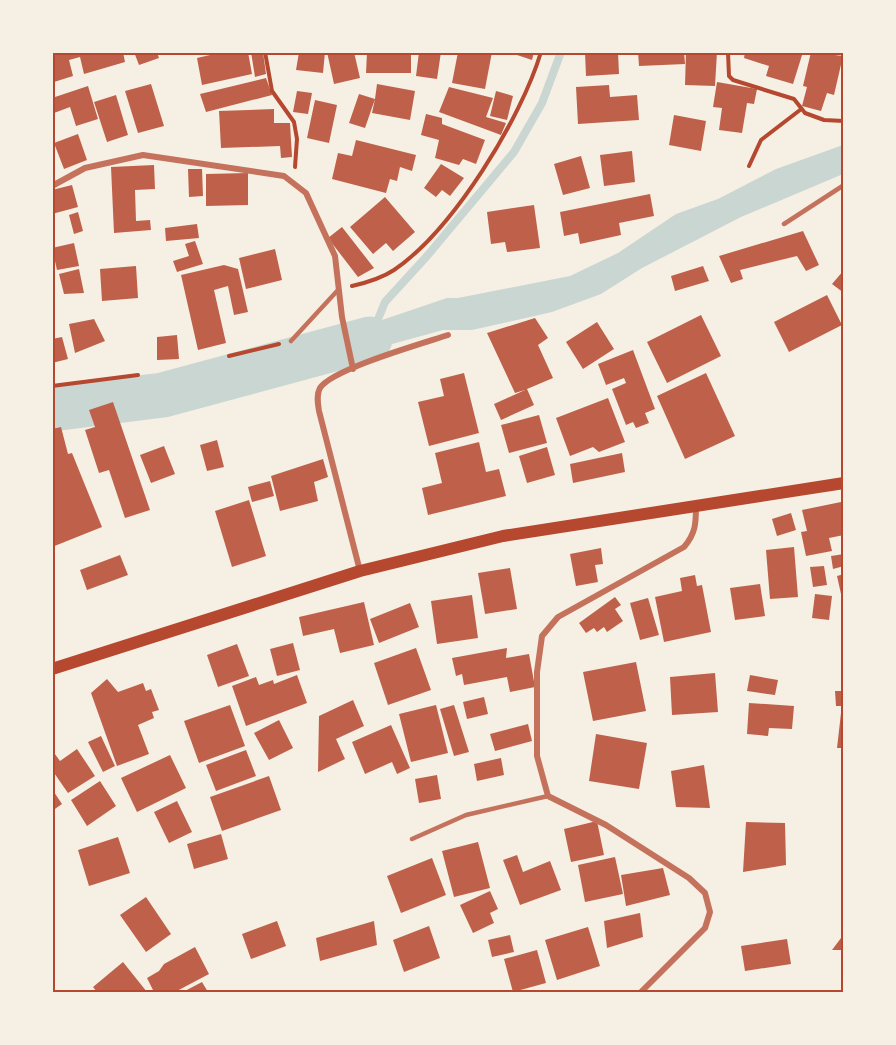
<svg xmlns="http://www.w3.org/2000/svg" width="896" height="1045" font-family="'Public Sans',sans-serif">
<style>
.water{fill:#c9d6d2}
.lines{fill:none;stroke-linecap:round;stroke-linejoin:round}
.stream{stroke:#c9d6d2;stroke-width:8}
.river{stroke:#c9d6d2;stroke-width:45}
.building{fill:#bf614a}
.path{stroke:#b5482f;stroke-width:4}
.service{stroke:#c5725c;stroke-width:4.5}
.minor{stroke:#c5725c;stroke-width:6}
.secondary{stroke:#b5482f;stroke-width:12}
.neatline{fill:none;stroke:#b5482f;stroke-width:2}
</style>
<rect width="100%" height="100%" fill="#f6efe4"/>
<path class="water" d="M 843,145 L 843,174 L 741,217 L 642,268 L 601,294 L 552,312 L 472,330 L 443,330 L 374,349 L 370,339 L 376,322 L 447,298 L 458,298 L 570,276 L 618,253 L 676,214 L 718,199 L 776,169 Z"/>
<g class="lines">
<path class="stream" d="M 370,339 L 385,302 L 427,256 L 514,152 L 542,103 L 561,52"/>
<path class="river" d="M 52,409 L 163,395 L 370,339"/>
</g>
<path class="building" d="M 52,52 L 123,52 L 125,62 L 84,74 L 80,57 L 69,60 L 73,76 L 54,82 Z
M 134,52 L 157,52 L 159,58 L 139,65 Z
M 223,52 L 248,52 L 252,74 L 202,85 L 197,58 Z
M 251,52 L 263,52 L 266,74 L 255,77 Z
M 299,52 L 325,52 L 323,73 L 296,70 Z
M 327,52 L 354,52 L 360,78 L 334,84 Z
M 367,52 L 411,52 L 411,73 L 366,73 Z
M 419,52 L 441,52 L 437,79 L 416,76 Z
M 458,52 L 492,52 L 485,89 L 452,83 Z
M 508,52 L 534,52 L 532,60 Z
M 585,52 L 618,52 L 619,74 L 586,76 Z
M 638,52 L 684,52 L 685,64 L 639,66 Z
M 686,52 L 717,52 L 715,86 L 685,85 Z
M 745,52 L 803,52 L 793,84 L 766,76 L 769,66 L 744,58 Z
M 811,52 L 843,56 L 834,95 L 827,93 L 821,111 L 802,106 L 807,87 L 803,86 Z
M 266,78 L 272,95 L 206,112 L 200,94 Z
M 717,82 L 757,89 L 754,104 L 747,103 L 742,133 L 719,130 L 722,108 L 713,107 Z
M 151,84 L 164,126 L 138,133 L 125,91 Z
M 377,84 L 415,91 L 410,120 L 372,113 L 375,99 L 365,128 L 349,123 L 359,94 L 375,99 Z
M 609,85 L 610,97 L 637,95 L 639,120 L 578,124 L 576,87 Z
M 88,86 L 98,119 L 76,126 L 70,107 L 54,113 L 52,98 Z
M 449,87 L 493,98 L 486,117 L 506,123 L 501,135 L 439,112 Z
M 297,91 L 312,93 L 308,114 L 293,112 Z
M 496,91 L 513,96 L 507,120 L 490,116 Z
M 116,95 L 128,135 L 107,142 L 94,102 Z
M 315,100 L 337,105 L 329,143 L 307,138 Z
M 274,109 L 274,123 L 290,123 L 292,157 L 281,158 L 280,146 L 221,148 L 219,111 Z
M 426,114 L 442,118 L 442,124 L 485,140 L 476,164 L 463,159 L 459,165 L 435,158 L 439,140 L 421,135 Z
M 674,115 L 706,121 L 701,151 L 669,145 Z
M 78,134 L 87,160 L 64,169 L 54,143 Z
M 356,140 L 416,155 L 412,171 L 400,167 L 397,181 L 390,179 L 386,193 L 332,179 L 338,153 L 352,156 Z
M 632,151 L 635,182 L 604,186 L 600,155 Z
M 581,156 L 590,188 L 563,195 L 554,164 Z
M 441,164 L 464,178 L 450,196 L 442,190 L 436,197 L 424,188 Z
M 154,165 L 155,189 L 135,190 L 136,221 L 150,220 L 151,230 L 114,233 L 111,167 Z
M 188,169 L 202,169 L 203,196 L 189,197 Z
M 248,173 L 248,205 L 206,206 L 206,174 Z
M 72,185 L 78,207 L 52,214 L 52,190 Z
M 650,194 L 654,216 L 619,223 L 621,235 L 580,244 L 578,233 L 564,236 L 560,212 Z
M 385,197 L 415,232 L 393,251 L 386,243 L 373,254 L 350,227 Z
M 534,205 L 540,248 L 507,252 L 505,242 L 491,244 L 487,212 Z
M 78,212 L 83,231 L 74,234 L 69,215 Z
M 197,224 L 199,238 L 166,241 L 165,228 Z
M 342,227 L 374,268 L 358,277 L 328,238 Z
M 803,231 L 819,265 L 806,271 L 797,256 L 740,270 L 743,279 L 731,283 L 719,256 Z
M 195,241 L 203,264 L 177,272 L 173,261 L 189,256 L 185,244 Z
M 74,243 L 79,266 L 57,270 L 52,248 Z
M 275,249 L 282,280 L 246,289 L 239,258 Z
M 224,265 L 238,269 L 248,312 L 234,315 L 228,286 L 214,290 L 226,343 L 198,350 L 181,275 Z
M 136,266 L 138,298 L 102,301 L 100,269 Z
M 703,266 L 709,281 L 675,291 L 671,276 Z
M 79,269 L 84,293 L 64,294 L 59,274 Z
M 844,270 L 844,293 L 832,284 Z
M 827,295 L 842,325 L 789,352 L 774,322 Z
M 701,315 L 721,356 L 667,383 L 647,342 Z
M 535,318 L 548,338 L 538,345 L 553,378 L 527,389 L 534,405 L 501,420 L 494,404 L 525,390 L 515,393 L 487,333 Z
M 94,319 L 105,341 L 75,353 L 69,324 Z
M 597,322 L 614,349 L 583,369 L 566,342 Z
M 177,335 L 179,359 L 157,360 L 157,337 Z
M 62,337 L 68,359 L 52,363 L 52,339 Z
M 633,350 L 655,409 L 645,413 L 649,423 L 636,428 L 633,422 L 626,425 L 612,389 L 626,383 L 624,378 L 606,385 L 598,364 Z
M 464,373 L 479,433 L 429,446 L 418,402 L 444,396 L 440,379 Z
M 706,373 L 735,436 L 685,459 L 657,396 Z
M 608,398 L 625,442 L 599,452 L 593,447 L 570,456 L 556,418 Z
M 113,402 L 150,510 L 125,518 L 109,470 L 99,473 L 85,430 L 95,427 L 89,410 Z
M 539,415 L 547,443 L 509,453 L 501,425 Z
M 61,427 L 68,454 L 72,453 L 102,527 L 52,547 L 52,466 L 55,466 L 52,458 L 52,429 Z
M 217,440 L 224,467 L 207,471 L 200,445 Z
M 479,442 L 486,472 L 499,469 L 506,496 L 428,515 L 422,488 L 442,483 L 435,453 Z
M 164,446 L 175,474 L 151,483 L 140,455 Z
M 547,447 L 555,475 L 527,483 L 519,456 Z
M 622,453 L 625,472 L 573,483 L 570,464 Z
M 323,459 L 328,477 L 314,482 L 318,501 L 280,511 L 271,476 Z
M 270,481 L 274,496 L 252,502 L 248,487 Z
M 249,500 L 266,556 L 232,567 L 215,511 Z
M 841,502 L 844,535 L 829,538 L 832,551 L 806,556 L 801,532 L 807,531 L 802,510 Z
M 791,513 L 796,530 L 777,536 L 772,519 Z
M 794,547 L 798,597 L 770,599 L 766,550 Z
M 601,548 L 603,564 L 595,565 L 598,582 L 576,586 L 570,554 Z
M 844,554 L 844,566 L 833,569 L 831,556 Z
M 120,555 L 128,575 L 87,590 L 80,570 Z
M 824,566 L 827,585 L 813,587 L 810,567 Z
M 510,568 L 517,609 L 485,614 L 478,573 Z
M 844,574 L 844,594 L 841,594 L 837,576 Z
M 695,575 L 697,586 L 702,585 L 711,632 L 664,642 L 655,597 L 682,591 L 680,578 Z
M 760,584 L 765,616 L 735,620 L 730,588 Z
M 815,594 L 832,596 L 829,620 L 812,618 Z
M 472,595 L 478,638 L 437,644 L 431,601 Z
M 615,597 L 621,605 L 615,609 L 623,621 L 607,632 L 604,627 L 597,632 L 594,628 L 586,633 L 579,623 Z
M 648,598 L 659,635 L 640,640 L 630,603 Z
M 364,602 L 374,645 L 340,653 L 334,629 L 303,636 L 299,617 Z
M 410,603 L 419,627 L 379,643 L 370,619 Z
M 293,643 L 300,670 L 277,676 L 270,649 Z
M 237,644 L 249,676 L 218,687 L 207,655 Z
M 416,648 L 431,690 L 388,705 L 374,663 Z
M 507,648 L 506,658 L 529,654 L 535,687 L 510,692 L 507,677 L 464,685 L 462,674 L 456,676 L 452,658 Z
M 636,662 L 646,711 L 593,721 L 583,672 Z
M 715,673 L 718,712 L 672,715 L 670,677 Z
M 297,675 L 307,703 L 246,726 L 232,686 L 256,677 L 259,685 L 273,680 L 274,684 Z
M 750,675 L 778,680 L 775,695 L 747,691 Z
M 107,679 L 118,692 L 143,683 L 146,691 L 151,689 L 159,710 L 152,712 L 154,718 L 138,725 L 149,754 L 117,766 L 91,693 Z
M 835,691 L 844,691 L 844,706 L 836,706 Z
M 484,697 L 488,714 L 467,719 L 463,702 Z
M 353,700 L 364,726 L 336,739 L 345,759 L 318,772 L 319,716 Z
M 749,703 L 794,706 L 792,729 L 769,728 L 768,736 L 747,734 Z
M 230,705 L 245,746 L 199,763 L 184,721 Z
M 436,705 L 448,753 L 411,762 L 399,714 Z
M 454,705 L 469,752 L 454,756 L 440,709 Z
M 841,713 L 844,713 L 844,748 L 837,748 Z
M 279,720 L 293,748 L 269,760 L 254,733 Z
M 528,724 L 532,741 L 495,751 L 490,734 Z
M 391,725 L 410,768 L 397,774 L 392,762 L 365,774 L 352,742 Z
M 596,734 L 647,743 L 639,789 L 589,781 Z
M 101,736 L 115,766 L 103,772 L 88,742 Z
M 77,749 L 95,776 L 68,793 L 52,770 L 52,750 L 60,761 Z
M 246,750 L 256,776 L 216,791 L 206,765 Z
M 170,755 L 186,788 L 137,812 L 121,778 Z
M 501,758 L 504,775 L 477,781 L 474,764 Z
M 704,765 L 710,808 L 676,807 L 671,771 Z
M 437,775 L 441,799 L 419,803 L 415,779 Z
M 269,776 L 281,810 L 222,831 L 210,797 Z
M 100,781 L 116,806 L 87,826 L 71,800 Z
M 52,789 L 62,804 L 52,811 Z
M 177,801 L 192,832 L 169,843 L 154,812 Z
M 597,821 L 604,855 L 571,862 L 564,829 Z
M 746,822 L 785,823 L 786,865 L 743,872 Z
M 221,834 L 228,859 L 194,869 L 187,844 Z
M 118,837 L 130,873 L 89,886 L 78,850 Z
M 478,842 L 490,888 L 454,897 L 442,851 Z
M 517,855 L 523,872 L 550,861 L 561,890 L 520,905 L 503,860 Z
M 615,857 L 623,894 L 585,902 L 578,865 Z
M 432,858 L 446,895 L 401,913 L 387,876 Z
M 663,868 L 670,895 L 626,906 L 621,875 Z
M 490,891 L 498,909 L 490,913 L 494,923 L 473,933 L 460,905 Z
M 146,897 L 171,934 L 146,952 L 120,915 Z
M 640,913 L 643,937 L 607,948 L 604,921 Z
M 277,921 L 286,946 L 251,959 L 242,934 Z
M 374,921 L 377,945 L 320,961 L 316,938 Z
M 429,926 L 440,958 L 404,972 L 393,940 Z
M 588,927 L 600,966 L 557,980 L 545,940 Z
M 844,934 L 844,950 L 832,950 Z
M 510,935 L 514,952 L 492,957 L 488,940 Z
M 787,939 L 791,964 L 745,971 L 741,946 Z
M 195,947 L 209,974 L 175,992 L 154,992 L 147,978 L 159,971 L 164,964 Z
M 537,950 L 546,983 L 513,992 L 504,959 Z
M 123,962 L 147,992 L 97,992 L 93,987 Z
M 202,982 L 208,992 L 183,992 Z"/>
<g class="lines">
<path class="path" d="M 265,52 L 272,91 L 294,122 L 297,139 L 295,167
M 728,52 L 729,76 L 733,80 L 794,99 L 805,113 L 824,120 L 844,121
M 749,166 L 761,140 L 800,110
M 352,286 C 365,283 382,278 394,270 C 453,230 521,119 541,52
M 229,356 L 279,344
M 52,386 L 138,375"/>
<path class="service" d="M 784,224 L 844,185
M 291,341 L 338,290
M 412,839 L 466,815 L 548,796"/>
<path class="minor" d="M 52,186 L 85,168 L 143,155 L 284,176 L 306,193 L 335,256 L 342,317 L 353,369
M 360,571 L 319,411 C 318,404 316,395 320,388 C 332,369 424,343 448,335
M 641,992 L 705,928 L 710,912 L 705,893 L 689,878 L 606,825 L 548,796 L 537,756 L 537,672 L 542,636 L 558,617 L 684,547 C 696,533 696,523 696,504"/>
<path class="secondary" d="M 52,669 L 360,571 L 503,536 L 844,483"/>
</g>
<rect width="896" height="1045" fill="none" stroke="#f6efe4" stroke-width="108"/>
<rect x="54" y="54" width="788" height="937" class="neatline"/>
</svg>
